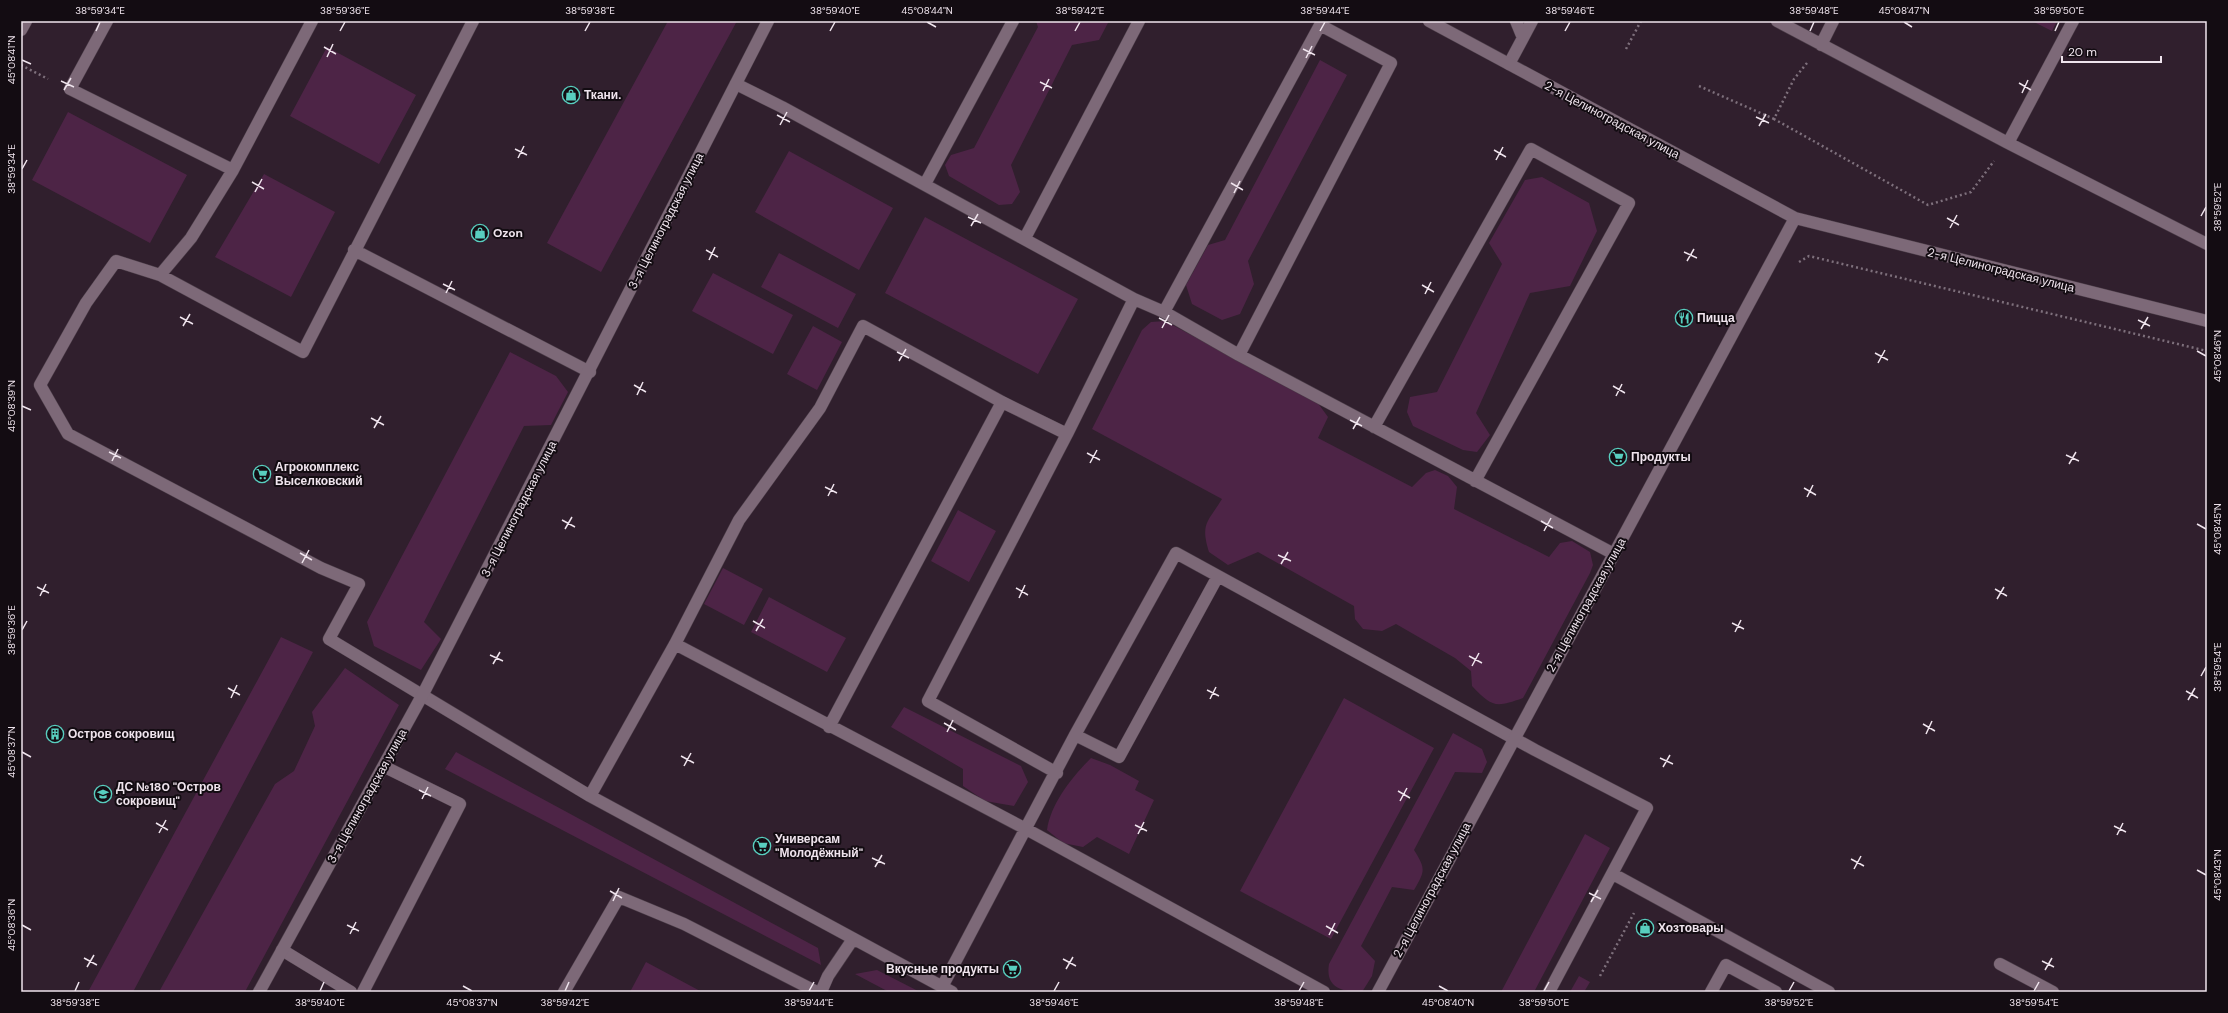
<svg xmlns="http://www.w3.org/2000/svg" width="2228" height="1013" font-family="'DM Sans',sans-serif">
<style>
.green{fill:#4d2446}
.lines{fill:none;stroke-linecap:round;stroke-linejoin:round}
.lane-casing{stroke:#4c3e49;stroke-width:13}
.street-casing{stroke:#4c3e49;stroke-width:13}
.path{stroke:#7e707c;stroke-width:2.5;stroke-dasharray:2 3;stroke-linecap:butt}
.lane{stroke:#7d6978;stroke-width:12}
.street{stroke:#7d6978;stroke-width:12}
.ticks{fill:none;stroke:#efe4ed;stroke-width:1.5}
.labels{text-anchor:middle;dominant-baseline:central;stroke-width:4;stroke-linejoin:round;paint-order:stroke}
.poi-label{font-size:12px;font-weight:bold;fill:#efe4ed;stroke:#130c12;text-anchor:start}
.street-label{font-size:12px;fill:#efe4ed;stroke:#130c12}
.neatline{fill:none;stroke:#efe4ed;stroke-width:1.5}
.ticks-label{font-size:10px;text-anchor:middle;fill:#efe4ed}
</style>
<rect width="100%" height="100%" fill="#301f2d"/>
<path class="green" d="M 668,21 L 737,21 L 601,272 L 547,243 Z
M 1036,21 L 1109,21 L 1099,40 L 1072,45 L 1011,165 L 1020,192 L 1012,204 L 999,205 L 949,176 L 945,165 L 951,155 L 974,148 L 1038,27 Z
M 2032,21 L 2057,21 L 2052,31 Z
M 327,47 L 416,95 L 379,164 L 290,116 Z
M 1320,60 L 1347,75 L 1248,261 L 1254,284 L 1240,314 L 1222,320 L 1192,304 L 1186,285 L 1208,245 L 1225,240 Z
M 68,112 L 187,175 L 150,243 L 32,180 Z
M 789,151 L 893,208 L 859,270 L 755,212 Z
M 264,174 L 335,212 L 291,297 L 215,257 Z
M 1542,177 L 1589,203 L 1597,231 L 1570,286 L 1530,293 L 1476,413 L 1490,435 L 1477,452 L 1463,450 L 1413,426 L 1407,412 L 1410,397 L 1437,392 L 1502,264 L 1489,243 L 1525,180 Z
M 925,217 L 1078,299 L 1038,374 L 885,293 Z
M 779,253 L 856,294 L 838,328 L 761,287 Z
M 713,273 L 793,315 L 773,354 L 692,311 Z
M 1165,321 L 1317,402 L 1328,417 L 1318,438 L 1412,487 L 1426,473 L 1435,470 L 1448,476 L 1457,487 L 1454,509 L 1549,557 L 1560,543 L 1572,541 L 1590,552 L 1593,565 L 1590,573 L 1523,698 C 1495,708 1492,707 1472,686 L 1471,671 L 1455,658 L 1396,624 L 1382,631 L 1363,629 L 1355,619 L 1354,606 L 1258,552 L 1228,565 L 1209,552 C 1200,523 1208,522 1222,499 L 1092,429 L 1142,330 L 1151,322 Z
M 813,326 L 842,342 L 817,390 L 787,374 Z
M 510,352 L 556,376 L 568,392 L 551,425 L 524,426 L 424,622 L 441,639 L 421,670 L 374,646 L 367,622 Z
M 958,510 L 996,531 L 969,582 L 931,561 Z
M 723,568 L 763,589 L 744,625 L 704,604 Z
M 769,597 L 846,638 L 827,672 L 751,632 Z
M 281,637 L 313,652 L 133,992 L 88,992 Z
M 345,668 L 399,705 L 247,988 L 245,992 L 161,992 L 160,990 L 275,784 L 294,771 L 315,726 L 312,712 Z
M 1344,698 L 1434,748 L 1331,939 L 1240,891 Z
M 904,707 L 1021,766 L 1028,782 L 1014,806 L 985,801 L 963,786 L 963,769 L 891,727 Z
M 1453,733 L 1482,749 L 1487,762 L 1482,773 L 1455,772 L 1414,850 C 1426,869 1425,871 1414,890 L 1392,887 L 1361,946 L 1375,961 L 1372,976 L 1362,992 C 1342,992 1325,988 1329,964 Z
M 456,752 L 818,948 L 821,965 L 445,769 Z
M 1091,758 L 1110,765 L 1139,781 L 1135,790 L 1154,800 L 1129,854 L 1097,837 L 1083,847 L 1063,843 L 1047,830 C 1051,803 1072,777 1091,758 Z
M 1585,834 L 1610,848 L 1534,992 L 1501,992 Z
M 646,962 L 702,992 L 630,992 Z
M 877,970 L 920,992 L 889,992 L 855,974 Z
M 1579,976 L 1590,982 L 1584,992 L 1570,992 Z"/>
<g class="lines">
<defs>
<path id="lane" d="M 107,21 L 70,89 L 233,170
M 473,21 L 303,352 L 160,275 L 116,261 L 86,303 L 40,385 L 68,434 L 321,568 L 359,584 L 329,639 L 590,796 L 952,992
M 1516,21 L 1523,38
M 1777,21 L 2008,143 L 2207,244
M 21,30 L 26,21
M 1821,45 L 1833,21
M 1509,64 L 1532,21
M 736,84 L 782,107 L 1134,299 L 1164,312 L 1239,355 L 1614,554
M 2008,143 L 2073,21
M 925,184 L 1013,21
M 1025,238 L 1139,21
M 354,250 L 590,372
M 160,275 L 191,238 L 233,170 L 312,21
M 1164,312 L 1320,25 L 1391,63 L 1239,355
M 1374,427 L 1531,149 L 1629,203 L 1475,481
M 675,644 L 1026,829 L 1324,992
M 829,727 L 1002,402
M 1075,735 L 1119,757 L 1218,576
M 1057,773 L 928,701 L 1067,434
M 590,796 L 675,644 L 739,520 L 820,408 L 863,326 L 1002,402 L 1067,434 L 1134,299
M 1613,874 L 1829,992
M 282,950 L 351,992
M 2000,964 L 2053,992
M 942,987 L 1075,735 L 1176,553 L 1535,750 L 1647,808 L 1549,992
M 363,992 L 460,804 L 385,767
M 564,992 L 619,897 L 684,924 L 817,992
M 821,992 L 828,976 L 853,939
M 1711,992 L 1726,965 L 1776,992"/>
<path id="street" d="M 1429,21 L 1795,218 L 2207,321
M 259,992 L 423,694 L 768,21
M 1378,992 L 1795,218"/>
</defs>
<use href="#lane" class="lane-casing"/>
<use href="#street" class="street-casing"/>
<path class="path" d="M 1626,49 L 1641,21
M 1807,63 L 1794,79 L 1774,119 L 1928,205 L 1971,192 L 1994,161
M 21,65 L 48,79
M 1699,86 L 1774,119
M 1799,262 L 1809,256 L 2207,351
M 1600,976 L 1634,913"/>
<use href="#lane" class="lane"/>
<use href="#street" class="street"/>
</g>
<path class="ticks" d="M 927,22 L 936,27M 1904,22 L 1912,27M 96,31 L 100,22M 340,31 L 345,22M 585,31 L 590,22M 830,31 L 835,22M 1075,31 L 1080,22M 1320,31 L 1325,22M 1565,31 L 1570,22M 1810,31 L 1814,22M 2055,31 L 2059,22M 324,47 L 336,54M 1303,49 L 1315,55M 327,57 L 333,44M 1306,58 L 1312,46M 22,60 L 31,64M 61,81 L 74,87M 1040,82 L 1052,88M 2019,83 L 2031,90M 64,90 L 71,78M 1043,91 L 1049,79M 2022,93 L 2028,80M 777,115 L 790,122M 1756,117 L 1769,123M 780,125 L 787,112M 1759,126 L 1766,114M 515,149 L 527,155M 1494,150 L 1506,157M 518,158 L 524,146M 1496,160 L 1503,147M 22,169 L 27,160M 252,182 L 264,189M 1231,183 L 1243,190M 255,192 L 262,179M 1234,193 L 1240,181M 2201,216 L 2206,207M 968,217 L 981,223M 1947,218 L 1959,225M 971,226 L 978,214M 1950,228 L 1957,215M 706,250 L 718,257M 1684,252 L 1697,258M 709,260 L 715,247M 1687,261 L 1694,249M 443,284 L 455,290M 1422,285 L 1434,292M 446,293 L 452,281M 1425,294 L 1431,282M 180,317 L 193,324M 1159,318 L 1172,325M 2138,320 L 2150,326M 183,326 L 190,314M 1162,328 L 1169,315M 2141,329 L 2148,317M 2197,351 L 2206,356M 897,352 L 909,358M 1875,353 L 1888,360M 899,361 L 906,349M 1878,363 L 1885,350M 634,385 L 646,392M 1613,386 L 1625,393M 637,395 L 643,382M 1616,396 L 1622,384M 22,406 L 31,410M 371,418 L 384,425M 1350,420 L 1362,426M 374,428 L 381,416M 1353,429 L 1360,417M 109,452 L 121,458M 1087,453 L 1100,460M 2066,455 L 2079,461M 112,461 L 118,449M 1090,463 L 1097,450M 2069,464 L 2076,452M 825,487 L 837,493M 1804,488 L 1816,495M 828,496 L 834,484M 1807,497 L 1813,485M 562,520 L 575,527M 1541,521 L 1553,528M 2197,524 L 2206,529M 565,529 L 572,517M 1544,531 L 1551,518M 300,553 L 312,560M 1278,555 L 1291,561M 302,563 L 309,550M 1281,564 L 1288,552M 37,587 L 49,593M 1016,588 L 1028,595M 1995,589 L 2007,596M 40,596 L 46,584M 1019,598 L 1025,585M 1997,599 L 2004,587M 753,621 L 765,628M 1732,623 L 1744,629M 22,630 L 27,621M 756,631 L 763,619M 1735,632 L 1741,620M 490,655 L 503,661M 1469,656 L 1482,663M 493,664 L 500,652M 1472,666 L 1479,653M 2201,676 L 2206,667M 228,688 L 240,695M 1207,690 L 1219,696M 2186,691 L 2198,698M 231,698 L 237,685M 1210,699 L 1216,687M 2188,700 L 2195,688M 944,723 L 956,730M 1923,724 L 1935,731M 947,732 L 953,720M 1926,734 L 1932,721M 22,752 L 31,757M 681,756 L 694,763M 1660,758 L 1673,764M 684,766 L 691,753M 1663,767 L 1670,755M 419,790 L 431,796M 1398,791 L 1410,798M 422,799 L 428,787M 1400,801 L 1407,788M 156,823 L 168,830M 1135,825 L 1147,831M 2114,826 L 2126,832M 159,833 L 166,820M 1138,834 L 1144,822M 2117,835 L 2123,823M 872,858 L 885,864M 1851,859 L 1864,866M 875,867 L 882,855M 1854,869 L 1861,856M 2197,870 L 2206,875M 610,891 L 622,898M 1589,893 L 1601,899M 613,901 L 619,888M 1591,902 L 1598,890M 22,925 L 31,930M 347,925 L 359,931M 1326,926 L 1338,933M 350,934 L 356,922M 1329,935 L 1335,923M 84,958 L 97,965M 1063,959 L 1076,966M 2042,961 L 2054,967M 87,967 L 94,955M 1066,969 L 1073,957M 2045,970 L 2052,958M 463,986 L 472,991M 1439,986 L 1448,991M 75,991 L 79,982M 320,991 L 324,982M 565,991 L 569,982M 809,991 L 814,982M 1054,991 L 1059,982M 1299,991 L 1304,982M 1544,991 L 1549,982M 1789,991 L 1794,982M 2034,991 L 2039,982"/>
<defs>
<symbol id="shop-ring" viewBox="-11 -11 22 22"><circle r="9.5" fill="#130c12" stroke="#58cebf" stroke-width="1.5"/><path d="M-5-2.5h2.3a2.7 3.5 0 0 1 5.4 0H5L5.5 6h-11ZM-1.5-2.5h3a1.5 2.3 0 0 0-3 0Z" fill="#58cebf"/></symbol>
<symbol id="restaurant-ring" viewBox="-11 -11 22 22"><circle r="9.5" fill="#130c12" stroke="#58cebf" stroke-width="1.5"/><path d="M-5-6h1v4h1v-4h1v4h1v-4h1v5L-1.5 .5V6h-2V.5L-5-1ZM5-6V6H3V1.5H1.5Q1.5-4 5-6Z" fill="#58cebf"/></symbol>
<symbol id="supermarket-ring" viewBox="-11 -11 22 22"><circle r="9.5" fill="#130c12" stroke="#58cebf" stroke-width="1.5"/><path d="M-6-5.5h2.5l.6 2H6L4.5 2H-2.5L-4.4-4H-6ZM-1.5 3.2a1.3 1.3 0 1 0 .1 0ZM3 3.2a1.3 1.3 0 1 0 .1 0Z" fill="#58cebf"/></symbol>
<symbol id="building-ring" viewBox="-11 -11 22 22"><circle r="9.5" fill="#130c12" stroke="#58cebf" stroke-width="1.5"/><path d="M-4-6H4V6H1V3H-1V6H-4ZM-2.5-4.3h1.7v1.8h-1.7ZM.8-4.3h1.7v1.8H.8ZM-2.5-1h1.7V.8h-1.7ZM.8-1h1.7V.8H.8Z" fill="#58cebf"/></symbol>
<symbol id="school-ring" viewBox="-11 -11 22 22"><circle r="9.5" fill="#130c12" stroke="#58cebf" stroke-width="1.5"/><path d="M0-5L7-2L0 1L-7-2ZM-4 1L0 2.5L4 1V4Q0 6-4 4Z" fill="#58cebf"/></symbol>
</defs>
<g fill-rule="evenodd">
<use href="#shop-ring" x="561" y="85" width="20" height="20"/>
<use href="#shop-ring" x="470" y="223" width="20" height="20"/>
<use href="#restaurant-ring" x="1674" y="308" width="20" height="20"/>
<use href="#supermarket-ring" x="1608" y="447" width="20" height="20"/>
<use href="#supermarket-ring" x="252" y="464" width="20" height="20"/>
<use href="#building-ring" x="45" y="724" width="20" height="20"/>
<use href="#school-ring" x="93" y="784" width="20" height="20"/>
<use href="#supermarket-ring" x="752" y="836" width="20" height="20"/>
<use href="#shop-ring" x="1635" y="918" width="20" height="20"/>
<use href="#supermarket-ring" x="1002" y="959" width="20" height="20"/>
</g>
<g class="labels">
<g class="poi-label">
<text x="584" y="95">Ткани.</text>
<text x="493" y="233">Ozon</text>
<text x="1697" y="318">Пицца</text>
<text x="1631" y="457">Продукты</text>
<text x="275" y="467">Агрокомплекс<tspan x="275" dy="14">Выселковский</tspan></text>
<text x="68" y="734">Остров сокровищ</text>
<text x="116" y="787">ДС №180 "Остров<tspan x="116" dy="14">сокровищ"</tspan></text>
<text x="775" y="839">Универсам<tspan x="775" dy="14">"Молодёжный"</tspan></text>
<text x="1658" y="928">Хозтовары</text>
<text x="999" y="969" text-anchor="end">Вкусные продукты</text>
</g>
<g class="street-label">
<text transform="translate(1612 120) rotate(28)">2-я Целиноградская улица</text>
<text transform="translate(666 221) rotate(-63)">3-я Целиноградская улица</text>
<text transform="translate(2001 270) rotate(14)">2-я Целиноградская улица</text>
<text transform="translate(519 509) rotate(-63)">3-я Целиноградская улица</text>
<text transform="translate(1586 605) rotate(-61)">2-я Целиноградская улица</text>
<text transform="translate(367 796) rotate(-61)">3-я Целиноградская улица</text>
<text transform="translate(1432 890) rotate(-62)">2-я Целиноградская улица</text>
</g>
</g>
<rect width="2228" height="1013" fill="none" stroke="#130c12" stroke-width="44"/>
<path d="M2062 56v6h99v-6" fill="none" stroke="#efe4ed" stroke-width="2"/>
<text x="2068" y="56" font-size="12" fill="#efe4ed" stroke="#130c12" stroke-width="3" paint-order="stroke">20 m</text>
<rect x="22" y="22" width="2184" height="969" class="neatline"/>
<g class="ticks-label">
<text x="100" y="14">38°59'34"E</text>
<text x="345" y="14">38°59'36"E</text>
<text x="590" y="14">38°59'38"E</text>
<text x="835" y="14">38°59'40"E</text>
<text x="927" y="14">45°08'44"N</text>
<text x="1080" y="14">38°59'42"E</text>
<text x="1325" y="14">38°59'44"E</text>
<text x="1570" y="14">38°59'46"E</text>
<text x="1814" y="14">38°59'48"E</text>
<text x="1904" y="14">45°08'47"N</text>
<text x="2059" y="14">38°59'50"E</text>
<text transform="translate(11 60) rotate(-90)" y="4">45°08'41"N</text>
<text transform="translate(11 169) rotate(-90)" y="4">38°59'34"E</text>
<text transform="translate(2217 207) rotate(-90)" y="4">38°59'52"E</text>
<text transform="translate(2217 356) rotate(-90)" y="4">45°08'46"N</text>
<text transform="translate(11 406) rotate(-90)" y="4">45°08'39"N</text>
<text transform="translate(2217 529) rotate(-90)" y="4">45°08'45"N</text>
<text transform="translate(11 630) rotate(-90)" y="4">38°59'36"E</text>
<text transform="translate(2217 667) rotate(-90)" y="4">38°59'54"E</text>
<text transform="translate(11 752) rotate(-90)" y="4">45°08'37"N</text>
<text transform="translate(2217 875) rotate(-90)" y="4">45°08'43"N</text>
<text transform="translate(11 925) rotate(-90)" y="4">45°08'36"N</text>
<text x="75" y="1006">38°59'38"E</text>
<text x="320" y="1006">38°59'40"E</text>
<text x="472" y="1006">45°08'37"N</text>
<text x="565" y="1006">38°59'42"E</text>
<text x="809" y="1006">38°59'44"E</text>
<text x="1054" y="1006">38°59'46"E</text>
<text x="1299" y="1006">38°59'48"E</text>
<text x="1448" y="1006">45°08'40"N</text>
<text x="1544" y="1006">38°59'50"E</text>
<text x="1789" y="1006">38°59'52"E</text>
<text x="2034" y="1006">38°59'54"E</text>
</g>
</svg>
